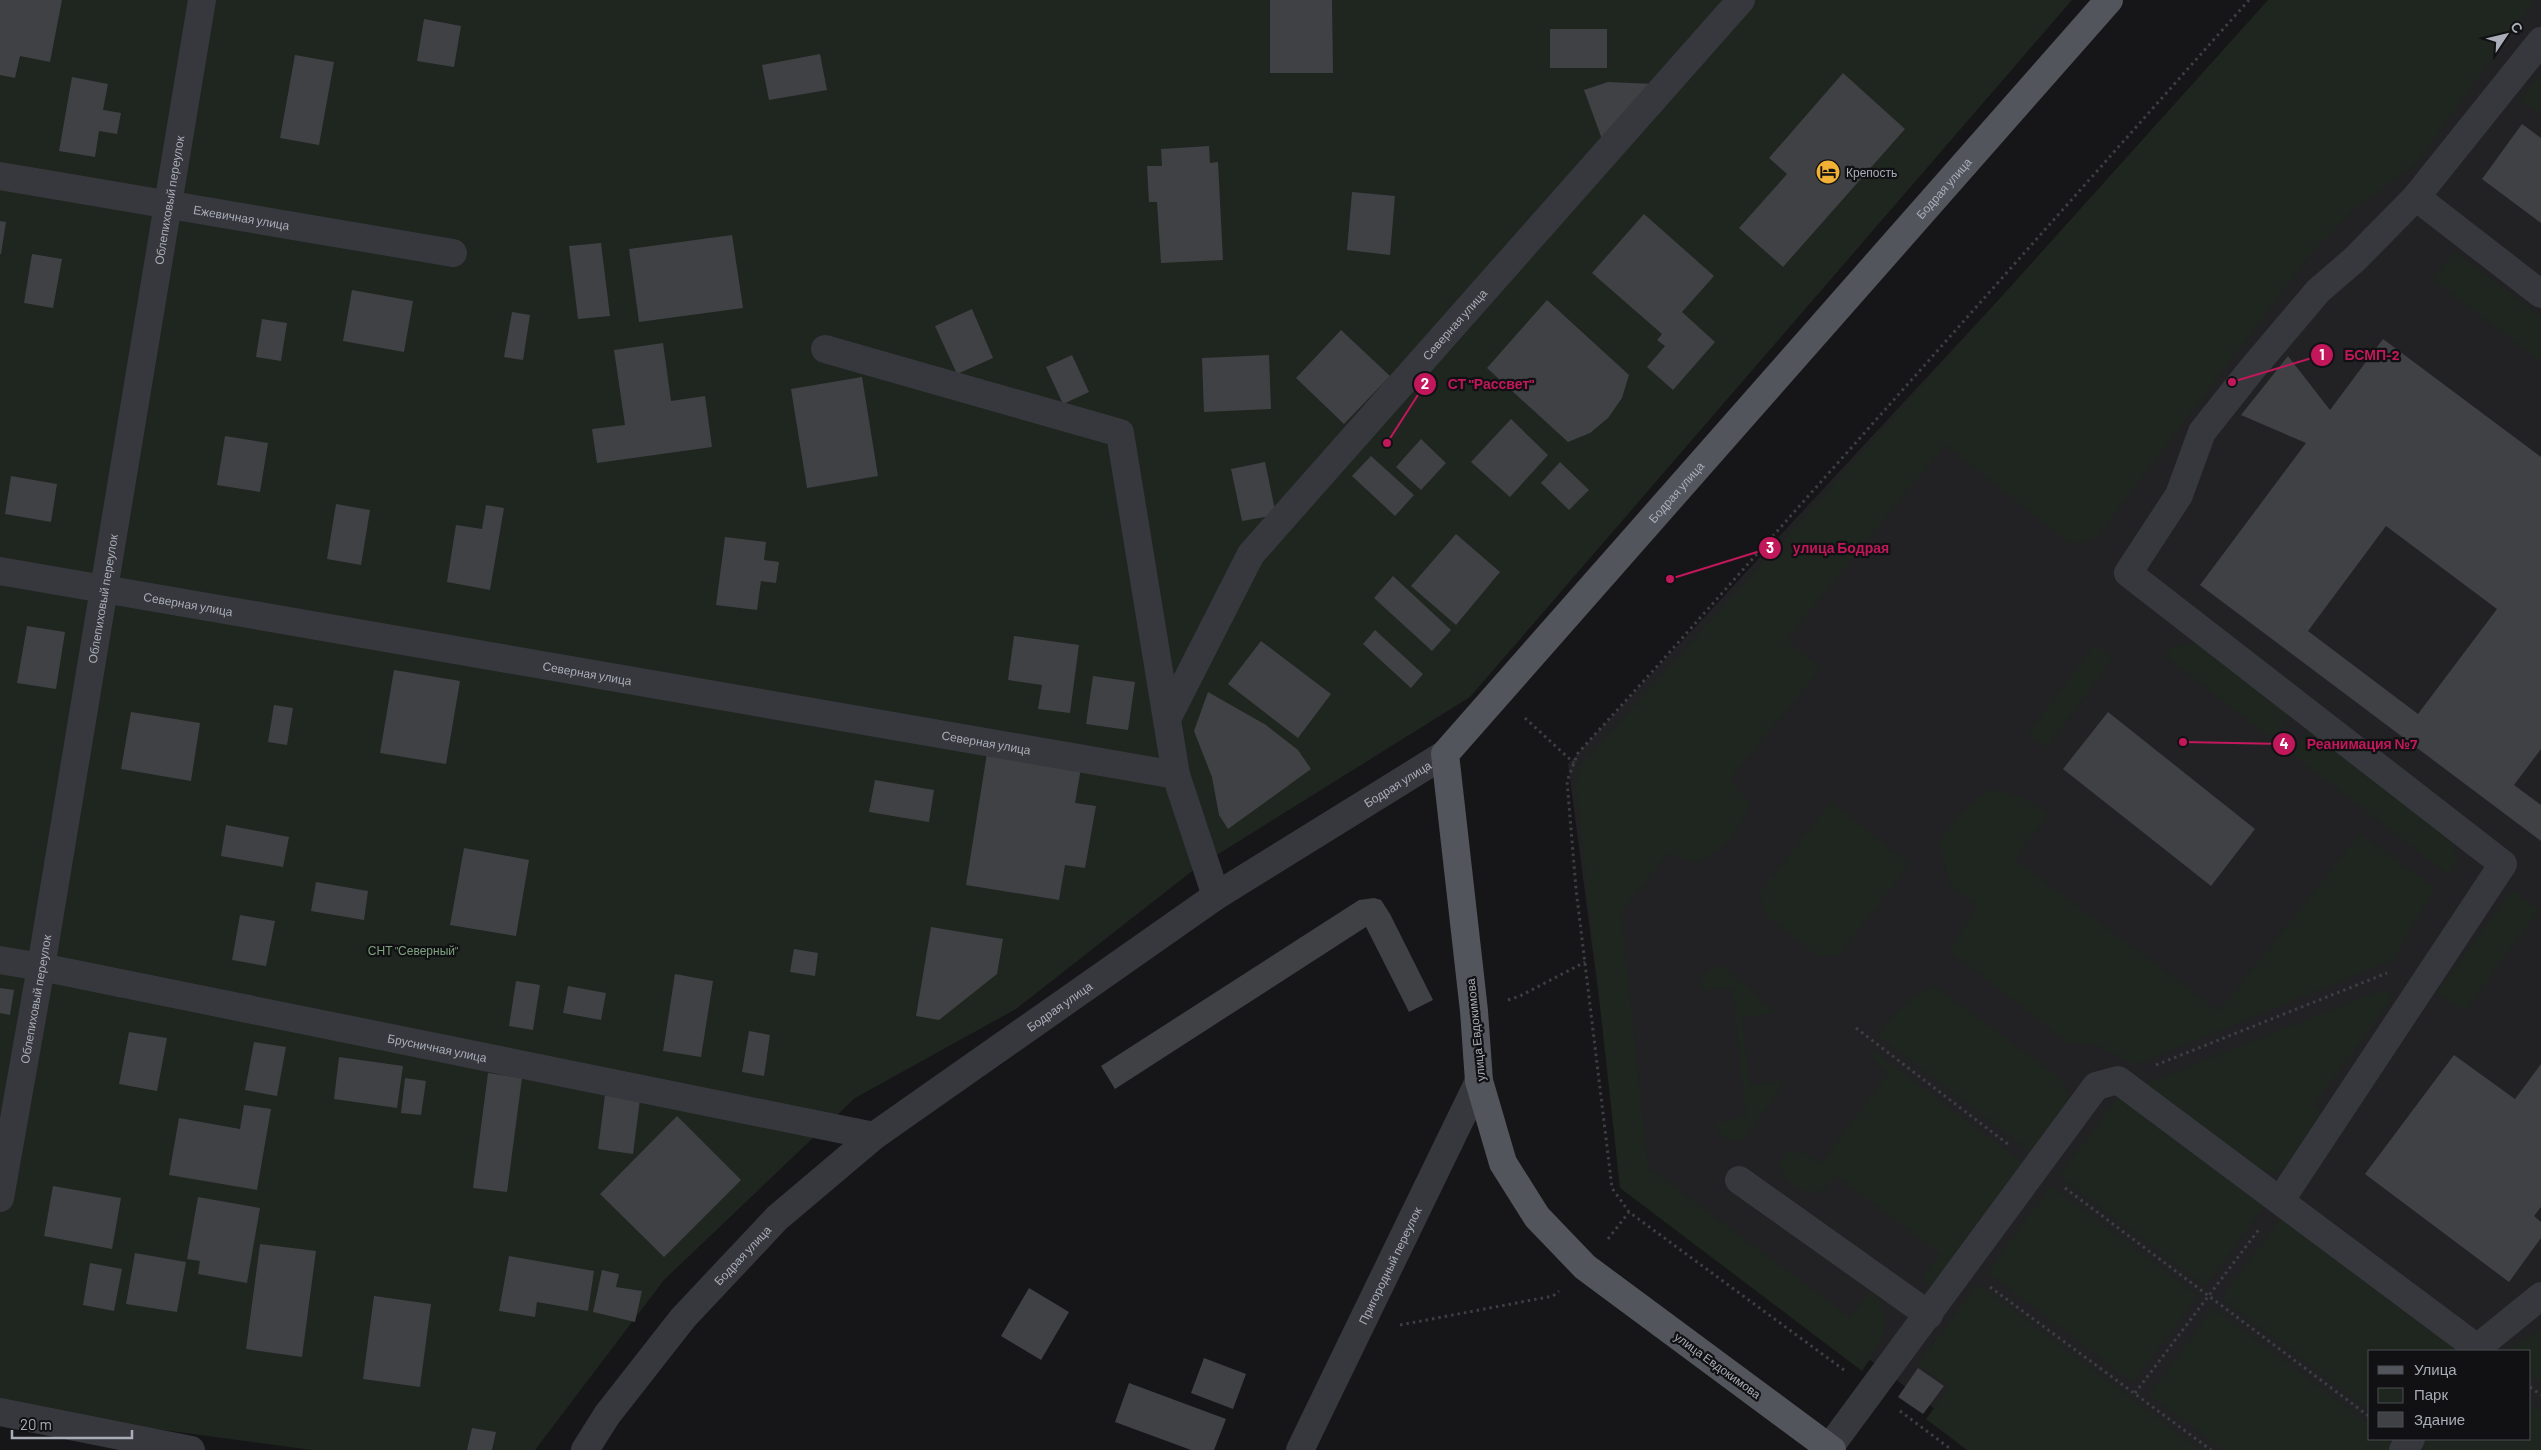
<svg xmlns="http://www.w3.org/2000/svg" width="2541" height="1450" font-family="Barlow,sans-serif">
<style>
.built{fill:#222225;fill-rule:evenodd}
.green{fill:#1e261f}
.building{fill:#404145;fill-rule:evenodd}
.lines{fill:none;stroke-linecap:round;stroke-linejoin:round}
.path{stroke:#3d3f44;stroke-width:3;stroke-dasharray:2.5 4;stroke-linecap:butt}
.minor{stroke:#37383d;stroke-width:28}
.major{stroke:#53555c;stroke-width:28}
.labels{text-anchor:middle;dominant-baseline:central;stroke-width:4.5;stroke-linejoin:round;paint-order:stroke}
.poi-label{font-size:12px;fill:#a8adb8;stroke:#111113;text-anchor:start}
.street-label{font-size:12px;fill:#a8adb8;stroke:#111113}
.park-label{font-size:12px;fill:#7fa381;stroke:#111113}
.leader{fill:none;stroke:#c2185b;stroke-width:2}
.callout-dot{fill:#c2185b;stroke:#111113;stroke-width:2}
.mark-label{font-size:15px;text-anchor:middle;font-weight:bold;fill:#fff}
.callout-label{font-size:14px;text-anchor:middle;font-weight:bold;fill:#c2185b;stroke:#111113;stroke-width:4.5;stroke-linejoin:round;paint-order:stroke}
</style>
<rect width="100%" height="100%" fill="#161618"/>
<path class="built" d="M 2277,0 L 2541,0 L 2541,1450 L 1989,1450 L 1622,1172 L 1568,764 ZM 2370,1351 L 2530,1351 L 2530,1439 L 2370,1439 Z"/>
<path class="green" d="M 0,0 L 2072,0 L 1470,697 L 1196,868 L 1016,1009 L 855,1098 L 664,1280 L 535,1450 L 312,1450 L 0,1408 Z
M 2268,0 L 2535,0 L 2414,166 L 2354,209 L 2310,255 L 2098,536 L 2082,543 L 2068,542 L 1945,445 L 1787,639 L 1821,669 L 1730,779 L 1750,803 C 1747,822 1716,860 1695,862 C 1687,862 1676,856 1668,854 L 1621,912 L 1648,1167 L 1849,1317 L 1872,1291 C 1898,1320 1880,1345 1862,1371 L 1620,1188 L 1576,787 L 1579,767 Z
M 2541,74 L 2541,115 L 2520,99 Z
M 2454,251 L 2541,317 L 2541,362 L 2433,280 Z
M 2197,643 L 2290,715 L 2272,739 L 2165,656 L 2172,647 Z
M 2095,644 L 2113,658 L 2047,748 L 2028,734 Z
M 2310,730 L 2454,841 L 2456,864 L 2448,874 L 2292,754 Z
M 1990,790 C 2014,792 2029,800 2048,814 L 2015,860 L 2219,1011 L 2360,834 L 2435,888 L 2393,960 L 2135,1065 L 2095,1044 L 2068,1043 L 1950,951 L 1977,906 L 1950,886 L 1939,841 C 1954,820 1969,803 1990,790 Z
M 1831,802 L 1910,864 L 1838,956 L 1816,955 L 1768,917 L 1759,894 Z
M 2512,890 L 2539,910 L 2464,1012 L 2437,992 Z
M 1723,966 L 1775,1013 L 1742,1018 L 1750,1085 L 1779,1081 L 1781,1088 L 1745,1138 C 1730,1144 1719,1139 1714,1124 L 1746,1116 L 1732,988 L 1702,991 L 1700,981 C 1707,972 1711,967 1723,966 Z
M 1934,986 L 2058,1076 C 2062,1082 2069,1090 2069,1097 C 2068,1111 2040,1140 2031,1152 L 1878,1036 C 1893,1014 1909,996 1934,986 Z
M 2384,989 L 2393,997 L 2313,1106 L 2327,1117 L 2296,1160 L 2275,1174 L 2251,1165 L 2142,1085 Z
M 1871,1048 L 2024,1164 L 1936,1283 L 1930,1285 L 1925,1283 L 1923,1278 L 1940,1254 L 1836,1176 L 1825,1189 L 1812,1194 C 1797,1189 1786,1182 1779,1168 C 1787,1139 1804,1153 1821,1163 L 1888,1074 L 1872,1056 Z
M 2119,1095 L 2266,1205 L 2205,1286 L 2059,1176 Z
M 2051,1186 L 2198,1296 L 2133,1383 L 1987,1272 Z
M 2282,1217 L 2461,1351 L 2370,1351 L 2370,1410 L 2221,1298 Z
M 1978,1283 L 1978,1284 L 2200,1450 L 1967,1450 L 1926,1419 L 1949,1388 L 1918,1364 Z
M 2213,1308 L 2370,1425 L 2370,1439 L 2388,1439 L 2396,1445 L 2392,1450 L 2223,1450 L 2149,1395 Z
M 2541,1329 L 2541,1383 L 2530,1375 L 2530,1351 L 2513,1351 L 2515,1345 Z
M 2530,1403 L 2541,1412 L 2541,1450 L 2423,1450 L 2418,1447 L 2424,1439 L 2530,1439 Z"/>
<path class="building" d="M 0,0 L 62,0 L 50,62 L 20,56 L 15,78 L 0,75 Z
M 1270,0 L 1332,0 L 1333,73 L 1270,73 Z
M 424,19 L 461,26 L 454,67 L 417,61 Z
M 1550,29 L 1607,29 L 1607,68 L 1550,68 Z
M 820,54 L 827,90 L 769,100 L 762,65 Z
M 295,55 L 334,62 L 319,145 L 280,138 Z
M 1843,73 L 1905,129 L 1783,267 L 1739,228 L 1787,174 L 1769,158 Z
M 72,77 L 108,84 L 103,110 L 121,113 L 117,134 L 99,131 L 95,157 L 59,151 Z
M 1608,82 L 1656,84 L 1602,139 L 1584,90 Z
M 2522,124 L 2541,138 L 2541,223 L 2482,179 Z
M 1209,146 L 1210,163 L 1218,162 L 1223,260 L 1161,263 L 1157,202 L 1149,202 L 1147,166 L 1162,166 L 1161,149 Z
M 1352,192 L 1395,196 L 1390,255 L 1347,250 Z
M 1644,214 L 1714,276 L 1682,312 L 1715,342 L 1673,390 L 1647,367 L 1665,346 L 1657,340 L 1662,334 L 1592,273 Z
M 0,221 L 6,222 L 1,254 L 0,254 Z
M 732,235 L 743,308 L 639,322 L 629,249 Z
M 601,243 L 610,316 L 578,319 L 569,246 Z
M 32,254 L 62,259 L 53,308 L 24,303 Z
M 352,290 L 413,301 L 404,352 L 343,341 Z
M 1547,300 L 1629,375 L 1622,398 L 1608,418 L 1590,433 L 1568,442 L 1487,368 Z
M 972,309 L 993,358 L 957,374 L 935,326 Z
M 512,312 L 530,315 L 523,360 L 504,357 Z
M 262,319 L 287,323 L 281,361 L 256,357 Z
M 1341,330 L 1390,376 L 1344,424 L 1296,378 Z
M 2383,339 L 2541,457 L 2541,749 L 2514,785 L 2541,805 L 2541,841 L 2200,585 L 2306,443 L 2241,415 L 2288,356 L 2330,410 ZM 2386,526 L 2497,609 L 2418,714 L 2308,631 Z
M 663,343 L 671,401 L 705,396 L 712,447 L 597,463 L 592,429 L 625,425 L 614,350 Z
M 1072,355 L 1089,392 L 1063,404 L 1046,367 Z
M 1269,355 L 1271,409 L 1204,412 L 1202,358 Z
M 862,377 L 878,476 L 807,488 L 791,389 Z
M 1511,419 L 1548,455 L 1510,497 L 1471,462 Z
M 225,436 L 268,443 L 260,492 L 217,485 Z
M 1421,439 L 1446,463 L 1421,490 L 1396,467 Z
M 1371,456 L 1414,495 L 1395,516 L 1352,476 Z
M 1265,462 L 1276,515 L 1242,521 L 1231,469 Z
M 1560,462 L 1589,490 L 1569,510 L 1541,483 Z
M 11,476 L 57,484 L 51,522 L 5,514 Z
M 336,504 L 370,510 L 361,565 L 327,559 Z
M 486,505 L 504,508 L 490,590 L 447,582 L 456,525 L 482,529 Z
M 1456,534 L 1500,572 L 1456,625 L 1411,586 Z
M 725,537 L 766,542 L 764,560 L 779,562 L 776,583 L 761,581 L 757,610 L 716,605 Z
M 1393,576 L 1451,630 L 1432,651 L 1374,598 Z
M 27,626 L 65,632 L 56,689 L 17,683 Z
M 1375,630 L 1423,674 L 1411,688 L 1363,644 Z
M 1014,636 L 1079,645 L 1070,713 L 1038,709 L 1042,685 L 1008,680 Z
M 1261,641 L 1331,694 L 1298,738 L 1228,684 Z
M 394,670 L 460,681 L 446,764 L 380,753 Z
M 1093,676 L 1135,682 L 1128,730 L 1086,724 Z
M 1208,692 L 1266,725 L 1298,750 L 1311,769 L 1228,829 L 1219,815 L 1212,777 L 1194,731 Z
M 274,705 L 293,708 L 287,745 L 268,742 Z
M 131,712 L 200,723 L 191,781 L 121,769 Z
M 2108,712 L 2255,829 L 2211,886 L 2063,769 Z
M 987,753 L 1081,768 L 1075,803 L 1096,806 L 1085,868 L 1065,865 L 1059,900 L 966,885 Z
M 875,780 L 934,790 L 929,822 L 869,812 Z
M 226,825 L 289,837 L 283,867 L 221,856 Z
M 464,848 L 529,860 L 516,936 L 450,925 Z
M 316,882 L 368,891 L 364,920 L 311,911 Z
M 1374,898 L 1381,900 L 1390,914 L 1433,1000 L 1409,1012 L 1366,927 L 1115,1089 L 1101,1066 L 1359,900 Z
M 240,915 L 275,921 L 266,966 L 232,960 Z
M 931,927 L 1003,939 L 997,974 L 939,1020 L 916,1016 Z
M 794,949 L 818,953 L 815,976 L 790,972 Z
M 675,974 L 713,981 L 701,1057 L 663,1051 Z
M 516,981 L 540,985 L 533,1030 L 509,1026 Z
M 568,986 L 606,993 L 601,1020 L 563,1013 Z
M 0,988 L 14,990 L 10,1015 L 0,1013 Z
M 749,1031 L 770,1035 L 764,1076 L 742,1072 Z
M 129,1032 L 167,1038 L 157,1091 L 119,1084 Z
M 254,1042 L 286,1047 L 277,1096 L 245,1090 Z
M 2454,1055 L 2515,1099 L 2541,1064 L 2541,1207 L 2534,1216 L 2541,1222 L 2541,1238 L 2509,1282 L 2365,1174 Z
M 339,1057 L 403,1066 L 397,1108 L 334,1099 Z
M 488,1073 L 522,1078 L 507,1192 L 473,1188 Z
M 405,1078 L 426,1081 L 421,1115 L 401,1113 Z
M 606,1087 L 641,1092 L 633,1154 L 598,1149 Z
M 244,1105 L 271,1109 L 257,1190 L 169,1175 L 179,1118 L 240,1129 Z
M 677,1116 L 741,1180 L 664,1257 L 600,1194 Z
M 53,1186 L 121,1198 L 112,1249 L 44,1236 Z
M 198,1197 L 260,1208 L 247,1283 L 198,1274 L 200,1261 L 187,1259 Z
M 260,1244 L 316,1251 L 302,1357 L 246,1349 Z
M 135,1253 L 186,1262 L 177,1312 L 126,1304 Z
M 509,1256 L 594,1271 L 588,1311 L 537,1302 L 535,1317 L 499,1311 Z
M 90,1263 L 122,1269 L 114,1311 L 83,1305 Z
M 602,1270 L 619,1274 L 616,1287 L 642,1291 L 635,1322 L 593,1312 Z
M 1029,1288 L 1069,1312 L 1041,1360 L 1001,1336 Z
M 374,1296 L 431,1304 L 420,1387 L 363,1379 Z
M 1204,1358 L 1246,1374 L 1233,1409 L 1191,1393 Z
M 1918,1368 L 1944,1386 L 1923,1414 L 1898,1397 Z
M 1129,1383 L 1226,1419 L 1214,1450 L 1191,1450 L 1115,1422 Z
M 472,1428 L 496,1432 L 492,1450 L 467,1450 Z"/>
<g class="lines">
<path class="path" d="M 1525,718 L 1574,763
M 1508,1000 L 1520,996 L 1585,962
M 1856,1028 L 2009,1145
M 2156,1065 L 2387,973
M 2065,1188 L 2370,1417
M 1608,1239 L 1629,1212
M 1990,1287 L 2211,1450
M 1400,1325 L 1553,1296 L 1559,1291
M 1844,1370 L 1629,1212 L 1612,1188 L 1576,889 L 1567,781 L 1578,753 L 1660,663 L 2249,0
M 2530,1387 L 2541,1395
M 2135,1393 L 2260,1228
M 1900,1411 L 1952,1450"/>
<g class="minor">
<path d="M 2541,41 L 2416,197 L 2354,260 L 2318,291 L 2252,369 L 2202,432 L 2179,495 L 2128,573 L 2503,864 L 2280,1201 L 2477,1348 L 2541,1296"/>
<path id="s1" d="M 0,176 L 453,253"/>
<path d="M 2416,197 L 2541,294"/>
<path d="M 825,349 L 1120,433 L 1176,775 L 1216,896"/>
<path id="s2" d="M 0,571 L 1176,775"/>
<path id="s3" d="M 1167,719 L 1251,554 L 1741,0"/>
<path id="s4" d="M 0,960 L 41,967 L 874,1136"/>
<path d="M 1739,1180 L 1929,1315"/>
<path id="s5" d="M 0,1198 L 41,967 L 202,0"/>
<path d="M 0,1412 L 191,1450"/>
<path d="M 1829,1448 L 2096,1086 L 2118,1080 L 2280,1201"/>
<path id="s6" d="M 585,1450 L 607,1415 L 683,1318 L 777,1218 L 874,1136 L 1216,896 L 1445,754"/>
<path id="s7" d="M 1300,1450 L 1479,1081"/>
<path d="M 2403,1450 L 2411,1439"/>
</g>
<path class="major" id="s8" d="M 1832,1450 L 1585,1267 L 1537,1217 L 1503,1163 L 1479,1081 L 1474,1011 L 1445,754 L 2109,0"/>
</g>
<defs>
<symbol id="hotel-disc" viewBox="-11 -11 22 22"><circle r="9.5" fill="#f2b134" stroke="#111113"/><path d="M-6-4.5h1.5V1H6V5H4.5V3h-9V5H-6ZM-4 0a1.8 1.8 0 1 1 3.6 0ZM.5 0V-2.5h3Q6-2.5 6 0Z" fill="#111"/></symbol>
</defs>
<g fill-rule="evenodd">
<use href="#hotel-disc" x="1814" y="158" width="28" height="28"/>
</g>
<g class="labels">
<g class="poi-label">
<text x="1846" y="172">Крепость</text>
</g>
<g class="street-label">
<text stroke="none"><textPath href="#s8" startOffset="1609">Бодрая улица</textPath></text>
<text stroke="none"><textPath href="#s5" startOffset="1012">Облепиховый переулок</textPath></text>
<text stroke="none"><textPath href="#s1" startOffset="245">Ежевичная улица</textPath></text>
<text stroke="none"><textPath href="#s3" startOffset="492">Северная улица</textPath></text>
<text stroke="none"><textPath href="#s8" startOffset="1204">Бодрая улица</textPath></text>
<text stroke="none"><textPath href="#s5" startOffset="608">Облепиховый переулок</textPath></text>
<text stroke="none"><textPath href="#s2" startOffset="191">Северная улица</textPath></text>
<text stroke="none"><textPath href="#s2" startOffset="596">Северная улица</textPath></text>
<text stroke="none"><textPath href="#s2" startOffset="1001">Северная улица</textPath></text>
<text stroke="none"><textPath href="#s6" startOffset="1060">Бодрая улица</textPath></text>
<text stroke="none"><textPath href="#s5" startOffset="202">Облепиховый переулок</textPath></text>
<text stroke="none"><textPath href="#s6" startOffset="655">Бодрая улица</textPath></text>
<text transform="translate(1475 1030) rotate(-96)">улица Евдокимова</text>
<text stroke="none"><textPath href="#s4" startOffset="446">Брусничная улица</textPath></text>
<text stroke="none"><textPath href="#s6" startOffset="251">Бодрая улица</textPath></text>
<text stroke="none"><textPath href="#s7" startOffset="205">Пригородный переулок</textPath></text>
<text transform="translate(1718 1365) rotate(36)">улица Евдокимова</text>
</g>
<g class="park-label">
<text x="413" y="950">СНТ "Северный"</text>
</g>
</g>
<path class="leader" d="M2232 382L2322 355M1387 443L1425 384M1670 579L1770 548M2183 742L2284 744"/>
<g class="callout-dot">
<circle cx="2232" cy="382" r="5"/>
<circle cx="1387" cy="443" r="5"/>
<circle cx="1670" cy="579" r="5"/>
<circle cx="2183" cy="742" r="5"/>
<circle cx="2322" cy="355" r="12"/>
<circle cx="1425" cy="384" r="12"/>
<circle cx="1770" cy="548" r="12"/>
<circle cx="2284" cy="744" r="12"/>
</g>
<g class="mark-label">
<text x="2322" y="360">1</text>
<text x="1425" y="389">2</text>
<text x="1770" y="553">3</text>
<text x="2284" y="749">4</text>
</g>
<g class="callout-label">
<text x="2372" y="360">БСМП-2</text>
<text x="1491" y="389">СТ "Рассвет"</text>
<text x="1841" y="553">улица Бодрая</text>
<text x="2362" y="749">Реанимация №7</text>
</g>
<rect x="2368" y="1350" width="162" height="90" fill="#111113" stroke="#4d4f55"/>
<rect x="2378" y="1366" width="25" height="8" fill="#53555c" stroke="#4d4f55"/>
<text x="2414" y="1375" font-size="15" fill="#a8adb8">Улица</text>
<rect x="2378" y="1388" width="25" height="15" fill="#1e261f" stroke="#4d4f55"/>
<text x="2414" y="1400" font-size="15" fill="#a8adb8">Парк</text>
<rect x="2378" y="1412" width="25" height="15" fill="#404145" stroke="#4d4f55"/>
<text x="2414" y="1425" font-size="15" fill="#a8adb8">Здание</text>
<g transform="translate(2506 35) rotate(55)" stroke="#111113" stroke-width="4" paint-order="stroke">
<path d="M0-4L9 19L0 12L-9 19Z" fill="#a8adb8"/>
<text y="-8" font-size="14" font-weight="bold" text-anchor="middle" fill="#a8adb8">С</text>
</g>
<path d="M12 1430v8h120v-8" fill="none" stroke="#a8adb8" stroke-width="2.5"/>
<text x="20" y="1430" font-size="15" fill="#a8adb8" stroke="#111113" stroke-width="4" paint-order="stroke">20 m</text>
</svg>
